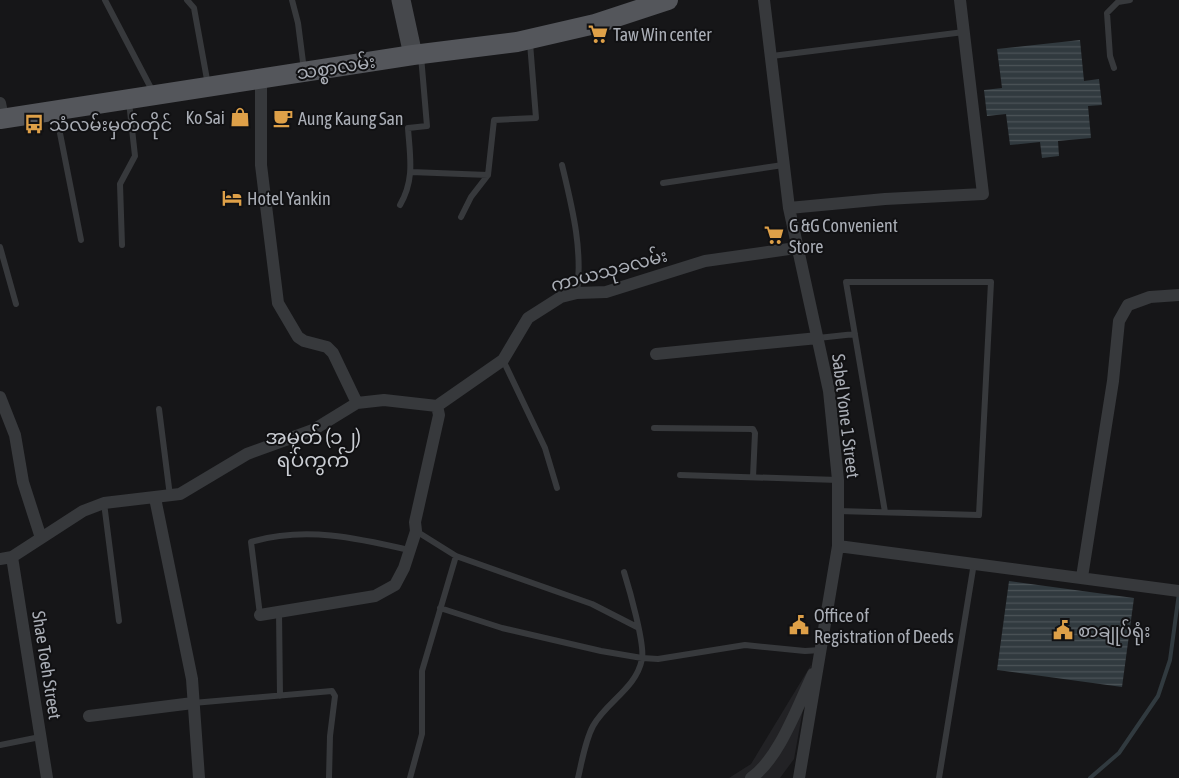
<svg xmlns="http://www.w3.org/2000/svg" width="1179" height="778" font-family="'Asap Condensed','Noto Sans Myanmar',sans-serif">
<style>
.built{fill:#222225}
.water{fill:url(#water-rules)}
.lines{fill:none;stroke-linecap:round;stroke-linejoin:round}
.stream{stroke:#313a3f;stroke-width:4}
.lane{stroke:#37393c;stroke-width:6}
.street{stroke:#37393c;stroke-width:12}
.secondary{stroke:#46484c;stroke-width:19}
.primary{stroke:#54565b;stroke-width:20}
.labels{text-anchor:middle;dominant-baseline:central;stroke-width:4;stroke-linejoin:round;paint-order:stroke}
.poi-label{font-size:18px;fill:#aaaeb6;stroke:#111113;text-anchor:start}
.street-label{font-size:18px;fill:#aaaeb6;stroke:#111113}
.quarter-label{font-size:20px;fill:#cacdd3;stroke:#111113}
</style>
<defs>
<pattern id="water-rules" width="6" height="5" patternUnits="userSpaceOnUse" patternTransform="scale(1.25)"><rect width="6" height="5" fill="#313a3f"/><path d="M0 2.5h6" fill="none" stroke="#4c5458"/></pattern>
</defs>
<rect width="100%" height="100%" fill="#161618"/>
<path class="built" d="M 811,665 L 794,759 L 780,778 L 729,778 L 751,764 Z"/>
<path class="water" d="M 1080,40 L 1084,81 L 1099,79 L 1102,105 L 1088,106 L 1091,138 L 1058,141 L 1059,156 L 1042,158 L 1040,142 L 1010,145 L 1006,114 L 987,116 L 984,90 L 1002,88 L 997,49 Z
M 1009,581 L 1134,598 L 1122,687 L 997,670 Z"/>
<g class="lines">
<path class="stream" d="M 1090,778 L 1119,753 L 1158,696 L 1170,660 L 1179,593"/>
<path class="lane" d="M 105,0 L 153,92
M 187,0 L 194,8 L 208,85
M 292,0 L 298,23 L 304,70
M 772,56 L 964,32
M 1114,68 L 1110,56 L 1107,13 L 1118,2 L 1130,0
M 56,113 L 81,240
M 562,165 C 572,207 583,249 577,293
M 411,172 L 488,175
M 663,183 L 783,165
M 400,205 C 415,179 410,157 408,128 L 427,126 L 421,56
M 461,217 L 471,197 L 488,175 L 494,120 L 536,118 L 530,43
M 122,245 L 120,184 L 135,156 L 129,102
M 0,247 L 16,304
M 818,338 L 855,334
M 503,360 L 545,448 L 557,488
M 159,409 L 170,496
M 654,428 L 753,429 L 755,433 L 753,477
M 680,475 L 838,480
M 104,503 L 119,621
M 838,511 L 979,515 L 991,282 L 846,282 L 885,512
M 416,531 L 456,556 L 592,604 L 637,627
M 440,608 L 502,628 L 601,651 L 642,658 L 658,659 L 745,645 L 805,651 L 821,650
M 279,612 L 280,696
M 260,615 L 251,542 C 305,526 357,538 409,550
M 193,703 L 332,691 L 335,696 L 330,736 L 329,778
M 0,745 L 40,737
M 410,778 L 422,734 L 422,671 L 456,556
M 578,778 C 582,761 585,741 593,726 C 607,701 636,689 642,659 C 645,644 629,588 624,572
M 939,778 L 974,563"/>
<path class="street" d="M 764,0 L 789,208 L 829,391 L 838,480 L 838,546 L 799,778
M 261,79 L 261,165 L 278,303 L 298,337 L 304,341 L 327,347 L 333,353 L 357,403
M 0,103 L 3,118
M 789,208 L 885,199 L 983,194 L 960,0
M 656,354 L 818,338
M 0,397 L 15,435 L 23,482 L 41,538
M 155,498 L 192,679 L 199,778
M 838,546 L 1179,591
M 12,557 L 47,778
M 0,559 L 12,557 L 83,511 L 104,503 L 180,494 L 247,454 L 313,430 L 357,403 L 384,400 L 437,406 L 503,360 L 528,318 L 561,297 L 577,293 L 606,292 L 705,261 L 796,248
M 1082,577 L 1113,381 L 1119,321 L 1128,305 L 1150,297 L 1179,295
M 260,615 L 375,596 L 395,585 L 404,568 L 416,531 L 415,522 L 439,415 L 437,406
M 89,716 L 193,703
M 751,778 C 779,759 798,705 813,674"/>
<path class="secondary" d="M 401,0 L 413,55"/>
<path class="primary" d="M 0,119 L 413,55 L 517,42 L 595,24 L 668,0"/>
</g>
<defs>
<symbol id="supermarket-bare" viewBox="-9 -9 18 18"><path d="M-6-5.5h2.5l.6 2H6L4.5 2H-2.5L-4.4-4H-6ZM-1.5 3.2a1.3 1.3 0 1 0 .1 0ZM3 3.2a1.3 1.3 0 1 0 .1 0Z" fill="#dea048" stroke="#111113" stroke-width="2.5" paint-order="stroke"/></symbol>
<symbol id="shop-bare" viewBox="-9 -9 18 18"><path d="M-5-2.5h2.3a2.7 3.5 0 0 1 5.4 0H5L5.5 6h-11ZM-1.5-2.5h3a1.5 2.3 0 0 0-3 0Z" fill="#dea048" stroke="#111113" stroke-width="2.5" paint-order="stroke"/></symbol>
<symbol id="cafe-bare" viewBox="-9 -9 18 18"><path d="M-5.5-4.5H6V0H3Q3 3.5 0 3.5H-2.5Q-5.5 3.5-5.5 0ZM3-3.2v2h1.7v-2ZM-6 4.5H4V6H-6Z" fill="#dea048" stroke="#111113" stroke-width="2.5" paint-order="stroke"/></symbol>
<symbol id="bus-bare" viewBox="-9 -9 18 18"><path d="M-5-6H5V4H4V6H2V4H-2V6H-4V4H-5ZM-3.5-4V0h7V-4ZM-3.5 1.2v1.5H-2V1.2ZM2 1.2v1.5H3.5V1.2Z" fill="#dea048" stroke="#111113" stroke-width="2.5" paint-order="stroke"/></symbol>
<symbol id="hotel-bare" viewBox="-9 -9 18 18"><path d="M-6-4.5h1.5V1H6V5H4.5V3h-9V5H-6ZM-4 0a1.8 1.8 0 1 1 3.6 0ZM.5 0V-2.5h3Q6-2.5 6 0Z" fill="#dea048" stroke="#111113" stroke-width="2.5" paint-order="stroke"/></symbol>
<symbol id="civic-bare" viewBox="-9 -9 18 18"><path d="M-.6-6.5H3V-4.5H.6V-3L4-1V1h2V6H-6V1h2V-1L-.6-3ZM-1.2 2.5V6h2.4V2.5Z" fill="#dea048" stroke="#111113" stroke-width="2.5" paint-order="stroke"/></symbol>
</defs>
<g fill-rule="evenodd">
<use href="#supermarket-bare" x="584" y="20" width="28" height="28"/>
<use href="#shop-bare" x="226" y="103" width="28" height="28"/>
<use href="#cafe-bare" x="269" y="104" width="28" height="28"/>
<use href="#bus-bare" x="20" y="110" width="28" height="28"/>
<use href="#hotel-bare" x="218" y="184" width="28" height="28"/>
<use href="#supermarket-bare" x="760" y="221" width="28" height="28"/>
<use href="#civic-bare" x="785" y="611" width="28" height="28"/>
<use href="#civic-bare" x="1049" y="616" width="28" height="28"/>
</g>
<g class="labels">
<g class="poi-label">
<text x="613" y="34">Taw Win center</text>
<text x="225" y="117" text-anchor="end">Ko Sai</text>
<text x="298" y="118">Aung Kaung San</text>
<text x="49" y="124">သံလမ်းမှတ်တိုင်</text>
<text x="247" y="198">Hotel Yankin</text>
<text x="789" y="225">G &amp;G Convenient<tspan x="789" dy="21">Store</tspan></text>
<text x="814" y="615">Office of<tspan x="814" dy="21">Registration of Deeds</tspan></text>
<text x="1078" y="630">စာချုပ်ရုံး</text>
</g>
<g class="street-label">
<text transform="translate(336 67) rotate(-9)">သစ္စာလမ်း</text>
<text transform="translate(609 270) rotate(-15)">ကာယသုခလမ်း</text>
<text transform="translate(846 416) rotate(83)">Sabel Yone 1 Street</text>
<text transform="translate(47 665) rotate(81)">Shae Toeh Street</text>
</g>
<g class="quarter-label">
<text x="313" y="436">အမှတ် (၁၂)<tspan x="313" dy="23">ရပ်ကွက်</tspan></text>
</g>
</g>
</svg>
